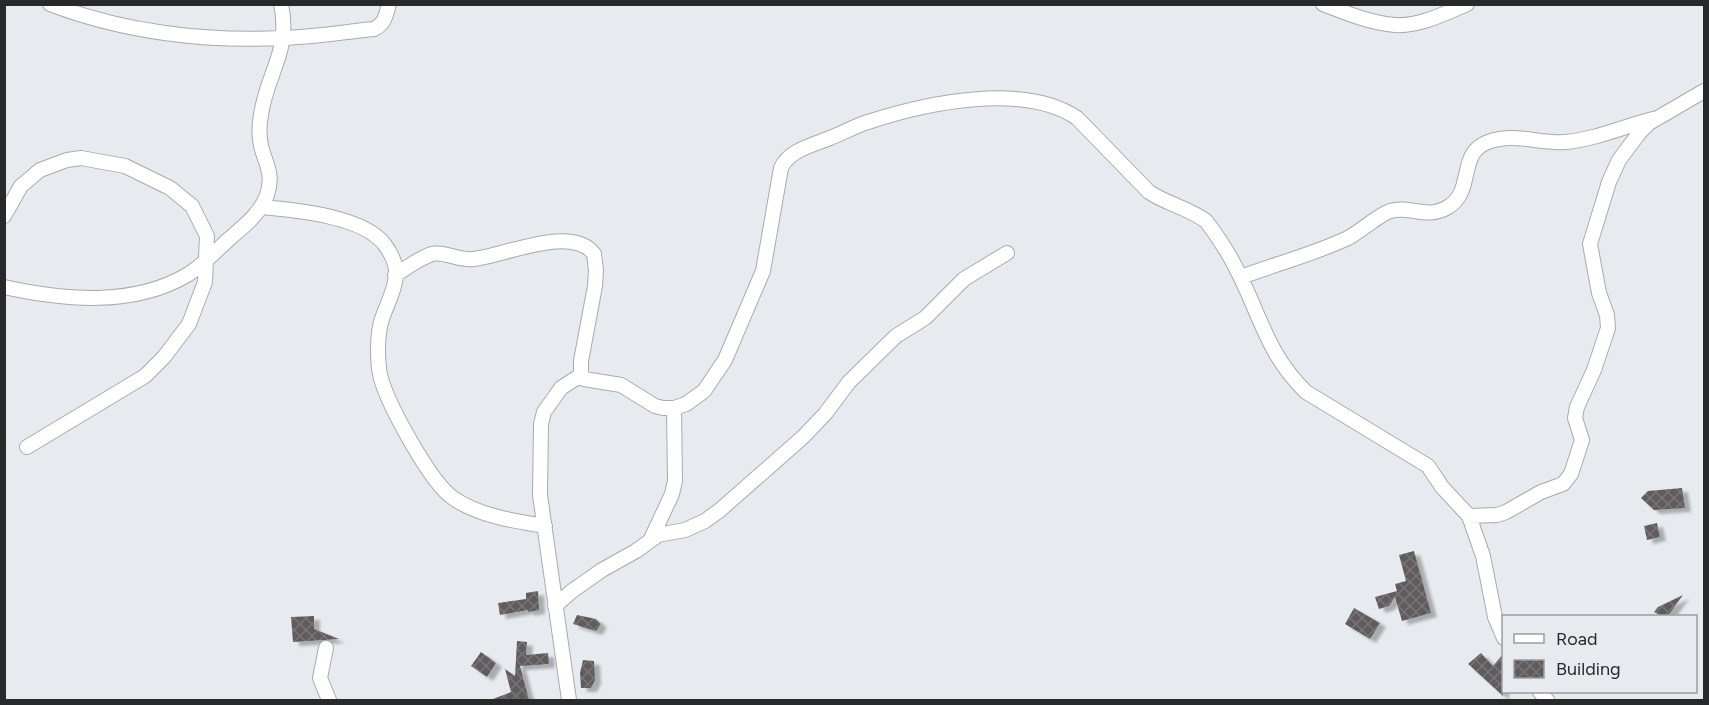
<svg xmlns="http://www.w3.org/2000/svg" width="1709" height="705" font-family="Figtree,sans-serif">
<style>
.building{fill:url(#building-cross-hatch);filter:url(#shadow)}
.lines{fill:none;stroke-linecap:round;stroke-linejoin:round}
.minor-casing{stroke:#a7abaf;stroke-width:16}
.minor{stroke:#fff;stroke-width:14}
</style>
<defs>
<pattern id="building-cross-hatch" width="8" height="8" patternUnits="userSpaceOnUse" patternTransform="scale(1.5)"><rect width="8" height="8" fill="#605b5d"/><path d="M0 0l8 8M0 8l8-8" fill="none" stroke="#787476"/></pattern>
<filter id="shadow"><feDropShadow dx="6" dy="4" stdDeviation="1.5" flood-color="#0004"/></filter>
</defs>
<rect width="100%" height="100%" fill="#e7ebef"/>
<path class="building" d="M 1682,488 L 1685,508 L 1654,510 L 1641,498 L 1648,491 Z
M 1657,523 L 1660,537 L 1647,540 L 1644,526 Z
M 1414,551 L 1431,613 L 1402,621 L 1395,597 L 1389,606 L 1379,609 L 1375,597 L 1397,591 L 1395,584 L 1406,581 L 1399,555 Z
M 538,591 L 539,610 L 528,612 L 528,610 L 500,615 L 498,603 L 526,599 L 526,593 Z
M 1683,595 L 1668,616 L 1661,616 L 1654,612 L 1658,607 Z
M 1354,608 L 1380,623 L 1370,639 L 1345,624 Z
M 577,615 L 596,619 L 601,624 L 596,631 L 573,624 Z
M 314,616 L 314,629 L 339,639 L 293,642 L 291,617 Z
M 517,641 L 527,642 L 526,655 L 548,653 L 549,664 L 520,666 L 529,700 L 493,700 L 493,699 L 511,692 L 505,669 L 515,676 Z
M 481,652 L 496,663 L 487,677 L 471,666 Z
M 1481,653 L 1493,666 L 1503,654 L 1503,696 L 1468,664 Z
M 583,660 L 594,661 L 595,680 L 591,688 L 581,688 L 580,673 Z"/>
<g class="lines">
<defs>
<path id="minor" d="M 50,4 C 123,32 205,42 283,38 C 314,37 344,32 374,29 C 385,24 386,15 389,4
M 1323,4 C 1346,13 1370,23 1395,25 C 1418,27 1446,13 1467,4
M 261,207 C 295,210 364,216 385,245 C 390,252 395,262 396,270 C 397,286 387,304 382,319 C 379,328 378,340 378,350 C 378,360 379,373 382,382 C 391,409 430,482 453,498 C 479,516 514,521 545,526
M 4,216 L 21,186 L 40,170 L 67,160 L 81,158 L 125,166 L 170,188 L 192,206 L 207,236 L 205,282 L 189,324 L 164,357 L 145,376 L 27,447
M 395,275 C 407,268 419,258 432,254 C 445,251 459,261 473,259 C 504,256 572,224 594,254 L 596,270 L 595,286 L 581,361 L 581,375 L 584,379 L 621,385 L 655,406 L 663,408 L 674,408 L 686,404 L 704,391 L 725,360 L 763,271 L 781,168 C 789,150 813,145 830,138 C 843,133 855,126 868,122 C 926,103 1023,82 1077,118 L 1149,192 C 1167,204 1188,208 1206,221 C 1219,238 1231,257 1240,276 C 1262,321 1269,356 1306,392 L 1428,466 L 1442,487 L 1469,516 L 1497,515 L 1506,512 L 1541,492 L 1563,484 L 1571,474 L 1582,440 L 1575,418 L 1577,407 L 1594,370 L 1608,328 L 1607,315 L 1599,293 L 1590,244 L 1609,182 L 1619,160 L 1640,132 L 1649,123 L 1704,91
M 1241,277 C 1276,264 1314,254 1348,238 C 1361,231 1377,216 1390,211 C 1411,205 1426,220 1448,207 C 1475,191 1457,153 1488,142 C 1514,132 1539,144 1565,142 C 1593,140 1625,126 1653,119
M 4,287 C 63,300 133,307 187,275 C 202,266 216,251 229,239 C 243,227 261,213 267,195 C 274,174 266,165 261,146 C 259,136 259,125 261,115 C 267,72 291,52 281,4
M 1469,516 L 1483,556 L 1495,617 L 1504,638
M 651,539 L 672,494 L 675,481 L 674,408
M 555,606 L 572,591 L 602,570 L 636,551 L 658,535 L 685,530 L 705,521 L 720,510 L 803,437 L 825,414 L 849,382 L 896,336 L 925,318 L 964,279 L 1007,253
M 326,648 L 320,678 L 329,700
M 1540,692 L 1547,700
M 569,700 L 540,495 L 541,424 L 544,412 L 561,388 L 581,375"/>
</defs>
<use href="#minor" class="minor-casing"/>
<use href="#minor" class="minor"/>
</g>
<rect width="1709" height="705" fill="none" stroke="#28292b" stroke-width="12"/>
<rect x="1502" y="615" width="195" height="78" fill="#e7ebef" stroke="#9b9da1" stroke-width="1.5"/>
<rect x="1514" y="634" width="30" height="9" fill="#ffffff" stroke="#9b9da1" stroke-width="1.5"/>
<text x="1556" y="645" font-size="18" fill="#28292b">Road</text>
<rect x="1514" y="660" width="30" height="18" fill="url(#building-cross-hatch)" stroke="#9b9da1" stroke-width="1.5"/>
<text x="1556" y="675" font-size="18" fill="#28292b">Building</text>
</svg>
